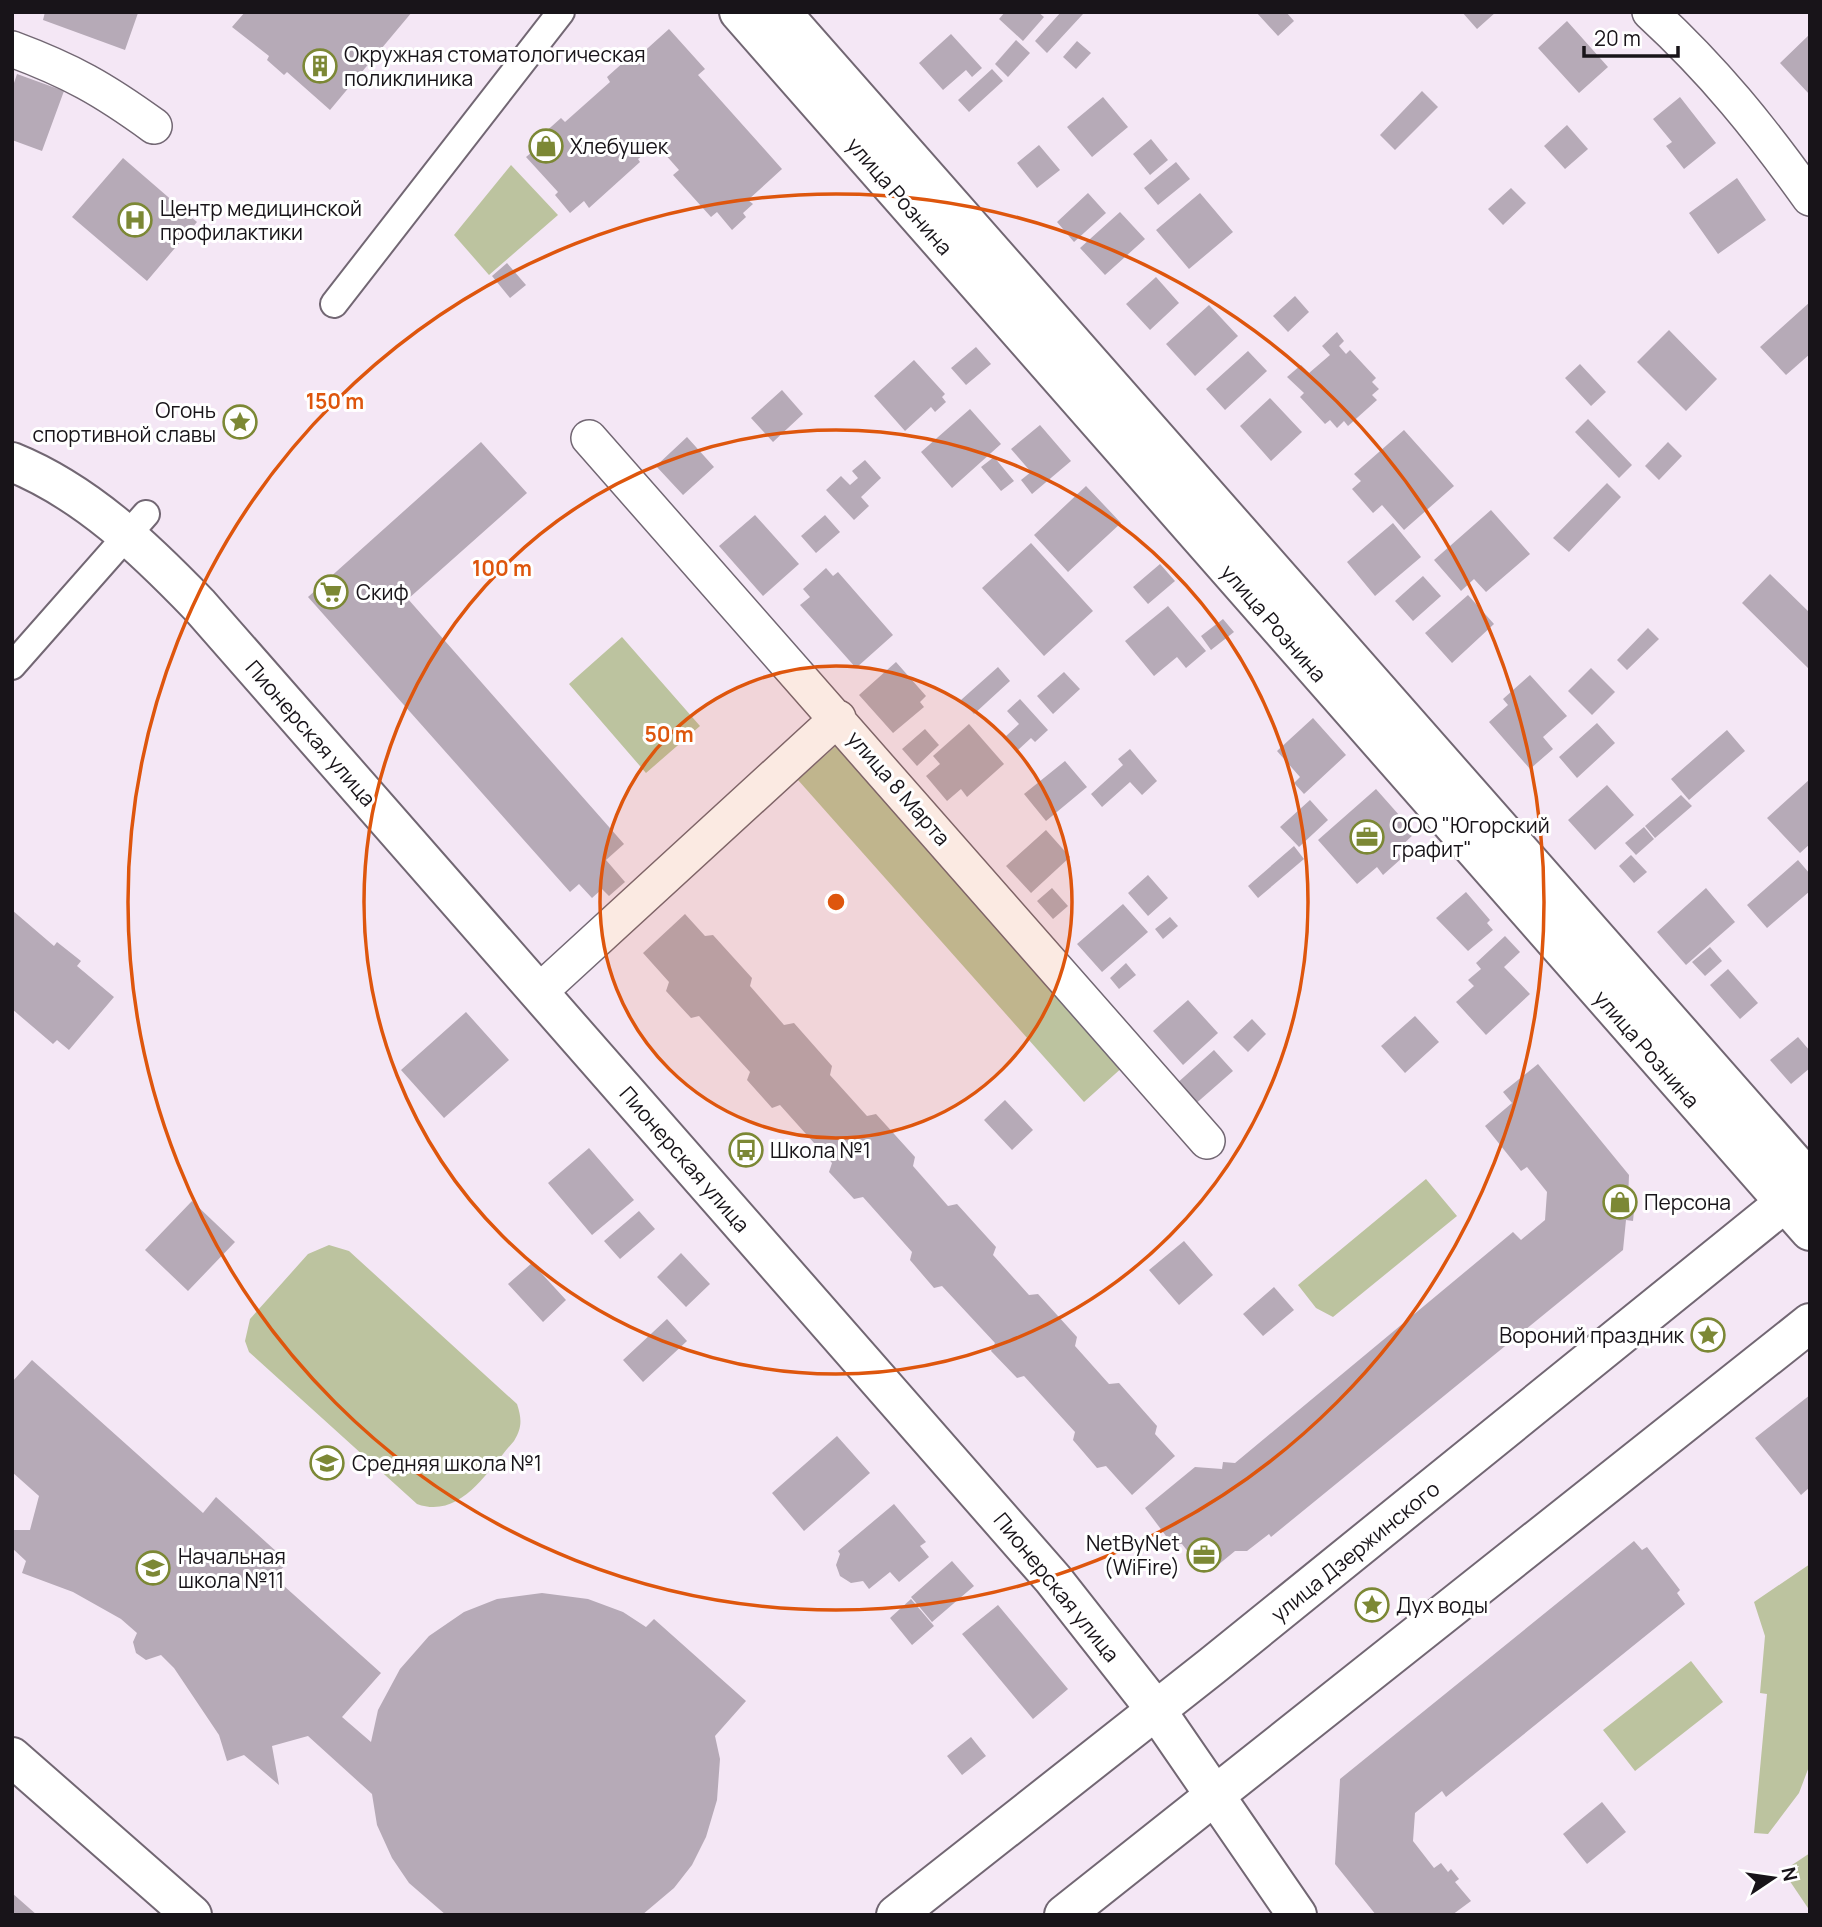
<svg xmlns="http://www.w3.org/2000/svg" width="1822" height="1927" font-family="Manrope,sans-serif">
<style>
.green{fill:#bcc39f}
.building{fill:#b6aab7}
.lines{fill:none;stroke-linecap:round;stroke-linejoin:round}
.pedestrian-casing{stroke:#726773;stroke-width:30}
.minor-casing{stroke:#726773;stroke-width:38}
.tertiary-casing{stroke:#726773;stroke-width:42}
.secondary-casing{stroke:#726773;stroke-width:42}
.pedestrian{stroke:#fff;stroke-width:26}
.minor{stroke:#fff;stroke-width:35}
.tertiary{stroke:#fff;stroke-width:38}
.secondary{stroke:#fff;stroke-width:38}
.ring{fill:none;stroke:#de560d;stroke-width:3.5}
.labels{text-anchor:middle;dominant-baseline:central;stroke-width:6;stroke-linejoin:round;paint-order:stroke}
.poi-label{font-size:21px;fill:#181419;stroke:#fff;text-anchor:start}
.street-label{font-size:21px;fill:#181419;stroke:#fff}
.centre{fill:#de560d;stroke:#fff;stroke-width:3.5}
.ring-label{font-size:21px;text-anchor:middle;font-weight:bold;fill:#de560d;stroke:#fff;stroke-width:6;stroke-linejoin:round;paint-order:stroke}
</style>
<rect width="100%" height="100%" fill="#f4e7f5"/>
<path class="green" d="M 511,165 L 558,215 L 489,275 L 454,235 Z
M 622,637 L 700,726 L 646,773 L 569,684 Z
M 839,743 L 1125,1065 L 1084,1102 L 798,780 Z
M 1426,1179 L 1457,1216 L 1333,1317 L 1316,1308 L 1298,1285 Z
M 329,1245 L 349,1251 L 517,1404 C 522,1419 522,1428 514,1441 C 488,1470 461,1520 417,1504 L 249,1352 L 245,1341 L 250,1319 L 308,1254 Z
M 1810,1564 L 1810,1764 L 1799,1793 L 1768,1834 L 1754,1833 L 1767,1694 L 1760,1693 L 1765,1636 L 1754,1602 Z
M 1691,1661 L 1723,1702 L 1635,1771 L 1603,1730 Z
M 1810,1853 L 1810,1911 L 1783,1871 Z"/>
<path class="building" d="M 45,12 L 136,12 L 138,13 L 125,50 L 43,20 Z
M 245,12 L 412,12 L 330,110 L 287,72 L 284,75 L 267,60 L 269,56 L 232,27 Z
M 1005,12 L 1038,12 L 1044,17 L 1023,41 L 999,19 Z
M 1061,12 L 1083,14 L 1047,53 L 1035,41 Z
M 1256,12 L 1286,12 L 1294,21 L 1278,36 Z
M 1462,12 L 1496,12 L 1477,29 Z
M 1567,21 L 1608,67 L 1579,93 L 1538,48 Z
M 669,29 L 705,69 L 698,75 L 782,169 L 748,200 L 753,204 L 743,213 L 746,217 L 732,230 L 717,212 L 711,217 L 673,175 L 679,170 L 656,144 L 638,159 L 640,162 L 589,208 L 584,201 L 570,213 L 555,195 L 558,192 L 526,157 L 537,148 L 533,143 L 561,118 L 565,122 L 610,82 L 607,77 L 635,52 L 639,56 Z
M 951,34 L 982,68 L 972,77 L 966,70 L 943,90 L 919,63 Z
M 1810,34 L 1810,95 L 1780,63 Z
M 1016,40 L 1030,53 L 1008,77 L 995,64 Z
M 1077,41 L 1091,53 L 1076,69 L 1063,57 Z
M 992,69 L 1003,81 L 969,112 L 958,100 Z
M 17,74 L 64,91 L 42,151 L 12,140 L 12,89 Z
M 1422,91 L 1438,107 L 1395,150 L 1380,135 Z
M 1103,97 L 1128,127 L 1092,157 L 1067,127 Z
M 1680,97 L 1716,143 L 1684,169 L 1666,146 L 1672,142 L 1653,119 Z
M 1567,125 L 1588,149 L 1565,169 L 1544,146 Z
M 1151,139 L 1168,160 L 1150,175 L 1133,154 Z
M 1039,145 L 1060,170 L 1037,188 L 1017,163 Z
M 123,158 L 197,222 L 147,281 L 72,217 Z
M 1176,162 L 1190,179 L 1158,205 L 1144,188 Z
M 1737,178 L 1766,220 L 1718,254 L 1689,213 Z
M 1511,188 L 1526,203 L 1503,225 L 1488,209 Z
M 1088,193 L 1106,213 L 1074,242 L 1057,222 Z
M 1200,193 L 1233,232 L 1189,269 L 1156,230 Z
M 1120,212 L 1145,239 L 1105,275 L 1080,248 Z
M 507,263 L 526,285 L 510,298 L 492,276 Z
M 1156,277 L 1179,303 L 1150,330 L 1126,304 Z
M 1295,296 L 1309,312 L 1288,332 L 1273,316 Z
M 1810,302 L 1810,354 L 1786,375 L 1760,347 Z
M 1209,305 L 1238,336 L 1195,376 L 1166,344 Z
M 1669,330 L 1717,379 L 1686,411 L 1637,362 Z
M 1337,332 L 1344,341 L 1339,346 L 1346,354 L 1350,350 L 1376,378 L 1372,382 L 1379,389 L 1372,395 L 1377,400 L 1348,426 L 1344,421 L 1337,428 L 1330,420 L 1325,424 L 1300,397 L 1304,393 L 1287,377 L 1301,365 L 1309,373 L 1330,355 L 1322,346 Z
M 976,347 L 991,364 L 966,385 L 951,368 Z
M 1248,351 L 1267,371 L 1225,410 L 1206,389 Z
M 914,360 L 945,394 L 942,397 L 946,402 L 935,412 L 931,407 L 905,431 L 874,396 Z
M 1580,364 L 1606,392 L 1591,406 L 1565,378 Z
M 782,390 L 803,414 L 773,442 L 751,418 Z
M 1270,398 L 1302,432 L 1271,461 L 1240,426 Z
M 970,409 L 1001,444 L 952,488 L 921,452 Z
M 1588,419 L 1632,465 L 1619,478 L 1575,432 Z
M 1040,425 L 1071,461 L 1032,494 L 1021,480 L 1031,472 L 1011,449 Z
M 1404,430 L 1454,486 L 1404,530 L 1382,505 L 1373,513 L 1352,489 L 1361,481 L 1354,474 Z
M 687,437 L 714,467 L 683,495 L 656,466 Z
M 481,442 L 527,493 L 408,599 L 624,844 L 606,860 L 625,882 L 609,896 L 602,889 L 592,898 L 579,884 L 570,892 L 308,597 Z
M 1668,442 L 1682,456 L 1659,480 L 1645,466 Z
M 994,457 L 1014,481 L 1001,491 L 981,467 Z
M 865,460 L 881,478 L 861,497 L 869,506 L 854,520 L 826,490 L 841,476 L 850,485 L 858,478 L 852,471 Z
M 1607,483 L 1621,497 L 1569,552 L 1553,538 Z
M 1086,486 L 1121,523 L 1068,572 L 1034,535 Z
M 1491,510 L 1530,554 L 1486,592 L 1474,579 L 1461,591 L 1434,560 Z
M 755,515 L 799,564 L 763,596 L 719,546 Z
M 825,515 L 840,532 L 816,553 L 801,536 Z
M 1393,523 L 1421,557 L 1375,596 L 1347,562 Z
M 1031,543 L 1093,611 L 1044,656 L 982,588 Z
M 1160,564 L 1175,581 L 1148,604 L 1133,587 Z
M 826,568 L 833,576 L 838,572 L 893,635 L 856,668 L 800,605 L 810,597 L 803,589 Z
M 1770,574 L 1810,613 L 1810,670 L 1742,603 Z
M 1423,576 L 1441,596 L 1413,621 L 1395,601 Z
M 1468,595 L 1494,624 L 1452,663 L 1425,633 Z
M 1168,606 L 1206,651 L 1186,668 L 1177,657 L 1154,676 L 1125,641 Z
M 1223,619 L 1234,632 L 1211,650 L 1201,636 Z
M 1648,628 L 1659,639 L 1627,670 L 1617,660 Z
M 896,662 L 926,696 L 920,702 L 924,707 L 893,733 L 859,695 Z
M 998,667 L 1010,681 L 974,714 L 961,700 Z
M 1591,668 L 1615,692 L 1592,715 L 1568,691 Z
M 1064,672 L 1080,689 L 1053,714 L 1037,696 Z
M 1530,675 L 1567,716 L 1543,737 L 1553,749 L 1530,769 L 1489,722 L 1508,705 L 1503,699 Z
M 1020,699 L 1048,730 L 1035,742 L 1031,738 L 1018,750 L 1005,737 L 1019,724 L 1007,711 Z
M 1313,718 L 1346,755 L 1304,794 L 1294,783 L 1300,777 L 1277,751 Z
M 1597,723 L 1615,743 L 1577,778 L 1559,757 Z
M 969,724 L 1004,764 L 967,797 L 961,789 L 947,801 L 926,776 L 940,764 L 933,756 Z
M 925,729 L 939,745 L 917,766 L 902,749 Z
M 1727,730 L 1745,751 L 1689,800 L 1671,779 Z
M 1130,749 L 1157,781 L 1142,795 L 1130,782 L 1102,807 L 1091,794 L 1123,765 L 1118,759 Z
M 1065,761 L 1087,787 L 1046,821 L 1024,794 Z
M 1810,779 L 1810,844 L 1800,853 L 1767,818 Z
M 1607,785 L 1634,815 L 1595,850 L 1568,820 Z
M 1376,789 L 1415,833 L 1396,851 L 1402,858 L 1383,875 L 1377,867 L 1357,884 L 1318,840 Z
M 1681,795 L 1692,806 L 1655,838 L 1645,826 Z
M 1310,800 L 1328,820 L 1299,847 L 1280,827 Z
M 1644,827 L 1654,839 L 1636,855 L 1625,843 Z
M 1046,830 L 1070,857 L 1031,893 L 1006,866 Z
M 1294,846 L 1304,859 L 1258,898 L 1248,886 Z
M 1631,855 L 1647,872 L 1634,883 L 1619,866 Z
M 1798,860 L 1810,874 L 1810,891 L 1767,928 L 1747,905 Z
M 1148,875 L 1168,898 L 1148,916 L 1128,893 Z
M 1052,888 L 1068,906 L 1053,919 L 1037,901 Z
M 1706,888 L 1735,922 L 1686,965 L 1657,932 Z
M 1466,892 L 1490,920 L 1487,923 L 1493,930 L 1468,951 L 1436,918 Z
M 1123,904 L 1148,932 L 1102,972 L 1077,944 Z
M 12,910 L 54,946 L 57,942 L 81,961 L 77,966 L 114,997 L 69,1050 L 57,1040 L 53,1044 L 12,1009 Z
M 685,914 L 705,936 L 713,935 L 752,978 L 750,986 L 784,1025 L 794,1023 L 832,1066 L 830,1075 L 867,1116 L 876,1114 L 915,1157 L 913,1166 L 948,1206 L 957,1204 L 996,1247 L 993,1255 L 1029,1295 L 1038,1294 L 1077,1337 L 1075,1346 L 1109,1384 L 1119,1383 L 1157,1426 L 1155,1434 L 1175,1456 L 1132,1495 L 1106,1466 L 1097,1468 L 1073,1440 L 1075,1432 L 1024,1376 L 1017,1378 L 991,1351 L 995,1343 L 942,1286 L 934,1288 L 910,1260 L 912,1252 L 863,1197 L 854,1199 L 829,1172 L 832,1163 L 780,1105 L 772,1108 L 747,1080 L 750,1072 L 699,1016 L 691,1018 L 666,991 L 669,982 L 643,953 Z
M 1170,917 L 1178,926 L 1163,939 L 1155,929 Z
M 1505,936 L 1520,952 L 1504,967 L 1530,994 L 1486,1035 L 1456,1002 L 1474,986 L 1468,980 L 1481,969 L 1476,963 Z
M 1710,947 L 1722,961 L 1705,976 L 1692,962 Z
M 1126,963 L 1136,975 L 1119,989 L 1110,978 Z
M 1728,969 L 1758,1003 L 1740,1019 L 1710,985 Z
M 1188,1000 L 1218,1033 L 1183,1065 L 1153,1031 Z
M 466,1012 L 509,1060 L 444,1118 L 401,1070 Z
M 1415,1016 L 1439,1042 L 1405,1073 L 1381,1046 Z
M 1252,1019 L 1266,1034 L 1248,1052 L 1233,1037 Z
M 1798,1037 L 1810,1051 L 1810,1068 L 1791,1084 L 1770,1060 Z
M 1214,1050 L 1233,1071 L 1193,1106 L 1175,1085 Z
M 1538,1064 L 1629,1175 L 1628,1201 L 1635,1201 L 1633,1221 L 1626,1220 L 1623,1250 L 1271,1537 L 1269,1534 L 1247,1551 L 1235,1551 L 1218,1565 L 1197,1563 L 1182,1544 L 1172,1544 L 1145,1508 L 1195,1467 L 1222,1469 L 1223,1462 L 1235,1463 L 1513,1232 L 1521,1240 L 1545,1220 L 1547,1192 L 1527,1167 L 1521,1171 L 1485,1126 L 1512,1103 L 1503,1092 Z
M 1005,1100 L 1033,1130 L 1012,1150 L 984,1120 Z
M 589,1148 L 634,1200 L 592,1235 L 548,1183 Z
M 192,1201 L 235,1242 L 188,1291 L 145,1250 Z
M 639,1211 L 655,1229 L 620,1259 L 604,1241 Z
M 1184,1241 L 1213,1275 L 1179,1305 L 1149,1270 Z
M 681,1253 L 710,1284 L 686,1307 L 657,1277 Z
M 532,1263 L 566,1300 L 543,1322 L 508,1284 Z
M 1274,1287 L 1294,1310 L 1263,1336 L 1243,1314 Z
M 667,1319 L 687,1341 L 643,1382 L 623,1360 Z
M 32,1360 L 203,1513 L 216,1497 L 288,1562 L 274,1577 L 381,1673 L 342,1717 L 371,1742 L 378,1710 L 400,1669 L 429,1636 L 464,1612 L 497,1599 L 542,1593 L 588,1599 L 623,1612 L 646,1627 L 654,1619 L 746,1701 L 715,1736 L 720,1759 L 717,1800 L 706,1837 L 692,1865 L 674,1888 L 642,1915 L 446,1915 L 409,1883 L 392,1858 L 377,1825 L 372,1794 L 308,1736 L 272,1746 L 279,1785 L 244,1755 L 227,1761 L 219,1735 L 174,1668 L 161,1655 L 146,1660 L 136,1653 L 133,1642 L 137,1633 L 121,1619 L 73,1592 L 22,1573 L 26,1561 L 12,1548 L 12,1530 L 30,1530 L 39,1496 L 12,1472 L 12,1382 Z
M 1810,1395 L 1810,1487 L 1801,1495 L 1755,1438 Z
M 837,1436 L 870,1473 L 804,1531 L 772,1493 Z
M 894,1504 L 926,1542 L 920,1546 L 929,1557 L 899,1582 L 890,1572 L 869,1589 L 863,1581 L 851,1583 L 840,1576 L 836,1565 L 840,1554 L 838,1551 Z
M 1634,1541 L 1642,1550 L 1647,1547 L 1680,1590 L 1677,1593 L 1685,1604 L 1446,1797 L 1442,1791 L 1415,1813 L 1413,1841 L 1434,1868 L 1441,1863 L 1448,1872 L 1451,1869 L 1459,1879 L 1455,1882 L 1471,1901 L 1452,1915 L 1376,1915 L 1335,1864 L 1340,1779 Z
M 952,1561 L 974,1586 L 932,1622 L 911,1597 Z
M 911,1599 L 934,1626 L 912,1645 L 890,1618 Z
M 998,1605 L 1068,1689 L 1033,1719 L 962,1634 Z
M 971,1737 L 986,1756 L 962,1775 L 947,1756 Z
M 1602,1802 L 1626,1832 L 1587,1864 L 1563,1834 Z
M 12,1893 L 37,1915 L 12,1915 Z"/>
<g class="lines">
<defs>
<path id="pedestrian" d="M 334,304 L 561,12
M 12,666 L 146,514"/>
<path id="minor" d="M 1650,12 C 1714,71 1760,128 1810,198
M 12,49 C 71,71 103,89 154,126
M 589,438 L 1207,1141
M 538,993 L 838,718"/>
<path id="tertiary" d="M 12,462 C 86,492 145,549 199,605 L 1053,1579 L 1156,1710 L 1297,1915
M 12,1757 L 192,1915"/>
<path id="secondary" d="M 739,12 L 1810,1231
M 781,12 L 1810,1181
M 896,1915 L 1212,1666 L 1804,1187
M 1064,1915 L 1810,1323"/>
</defs>
<use href="#pedestrian" class="pedestrian-casing"/>
<use href="#minor" class="minor-casing"/>
<use href="#tertiary" class="tertiary-casing"/>
<use href="#secondary" class="secondary-casing"/>
<use href="#pedestrian" class="pedestrian"/>
<use href="#minor" class="minor"/>
<use href="#tertiary" class="tertiary"/>
<use href="#secondary" class="secondary"/>
</g>
<circle cx="836" cy="902" r="236" fill="#de560d" fill-opacity=".12"/>
<g class="ring">
<circle cx="836" cy="902" r="236"/>
<circle cx="836" cy="902" r="472"/>
<circle cx="836" cy="902" r="708"/>
</g>
<defs>
<symbol id="building-ring" viewBox="-11 -11 22 22"><circle r="9.5" fill="#fff" stroke="#7c8835" stroke-width="1.5"/><path d="M-4-6H4V6H1V3H-1V6H-4ZM-2.5-4.3h1.7v1.8h-1.7ZM.8-4.3h1.7v1.8H.8ZM-2.5-1h1.7V.8h-1.7ZM.8-1h1.7V.8H.8Z" fill="#7c8835"/></symbol>
<symbol id="shop-ring" viewBox="-11 -11 22 22"><circle r="9.5" fill="#fff" stroke="#7c8835" stroke-width="1.5"/><path d="M-5-2.5h2.3a2.7 3.5 0 0 1 5.4 0H5L5.5 6h-11ZM-1.5-2.5h3a1.5 2.3 0 0 0-3 0Z" fill="#7c8835"/></symbol>
<symbol id="hospital-ring" viewBox="-11 -11 22 22"><circle r="9.5" fill="#fff" stroke="#7c8835" stroke-width="1.5"/><path d="M-5-5h3v3.5h4V-5h3V5h-3V1.5h-4V5h-3Z" fill="#7c8835"/></symbol>
<symbol id="sight-ring" viewBox="-11 -11 22 22"><circle r="9.5" fill="#fff" stroke="#7c8835" stroke-width="1.5"/><path d="M0-6L1.8-2.2L6-1.7L2.9 1.2L3.7 5.4L0 3.3L-3.7 5.4L-2.9 1.2L-6-1.7L-1.8-2.2Z" fill="#7c8835"/></symbol>
<symbol id="supermarket-ring" viewBox="-11 -11 22 22"><circle r="9.5" fill="#fff" stroke="#7c8835" stroke-width="1.5"/><path d="M-6-5.5h2.5l.6 2H6L4.5 2H-2.5L-4.4-4H-6ZM-1.5 3.2a1.3 1.3 0 1 0 .1 0ZM3 3.2a1.3 1.3 0 1 0 .1 0Z" fill="#7c8835"/></symbol>
<symbol id="office-ring" viewBox="-11 -11 22 22"><circle r="9.5" fill="#fff" stroke="#7c8835" stroke-width="1.5"/><path d="M-6-3h4V-5.5h4V-3h4V5H-6ZM-1-4.5V-3h2v-1.5ZM-6 0V1H6V0Z" fill="#7c8835"/></symbol>
<symbol id="bus-ring" viewBox="-11 -11 22 22"><circle r="9.5" fill="#fff" stroke="#7c8835" stroke-width="1.5"/><path d="M-5-6H5V4H4V6H2V4H-2V6H-4V4H-5ZM-3.5-4V0h7V-4ZM-3.5 1.2v1.5H-2V1.2ZM2 1.2v1.5H3.5V1.2Z" fill="#7c8835"/></symbol>
<symbol id="school-ring" viewBox="-11 -11 22 22"><circle r="9.5" fill="#fff" stroke="#7c8835" stroke-width="1.5"/><path d="M0-5L7-2L0 1L-7-2ZM-4 1L0 2.5L4 1V4Q0 6-4 4Z" fill="#7c8835"/></symbol>
</defs>
<g fill-rule="evenodd">
<use href="#building-ring" x="301" y="47" width="38" height="38"/>
<use href="#shop-ring" x="527" y="127" width="38" height="38"/>
<use href="#hospital-ring" x="116" y="201" width="38" height="38"/>
<use href="#sight-ring" x="221" y="403" width="38" height="38"/>
<use href="#supermarket-ring" x="312" y="573" width="38" height="38"/>
<use href="#office-ring" x="1348" y="818" width="38" height="38"/>
<use href="#bus-ring" x="727" y="1131" width="38" height="38"/>
<use href="#shop-ring" x="1601" y="1183" width="38" height="38"/>
<use href="#sight-ring" x="1689" y="1316" width="38" height="38"/>
<use href="#school-ring" x="308" y="1444" width="38" height="38"/>
<use href="#office-ring" x="1185" y="1536" width="38" height="38"/>
<use href="#school-ring" x="134" y="1549" width="38" height="38"/>
<use href="#sight-ring" x="1353" y="1586" width="38" height="38"/>
</g>
<g class="labels">
<g class="poi-label">
<text x="344" y="54">Окружная стоматологическая<tspan x="344" dy="24">поликлиника</tspan></text>
<text x="570" y="146">Хлебушек</text>
<text x="160" y="208">Центр медицинской<tspan x="160" dy="24">профилактики</tspan></text>
<text x="216" y="410" text-anchor="end">Огонь<tspan x="216" dy="24">спортивной славы</tspan></text>
<text x="356" y="592">Скиф</text>
<text x="1392" y="825">ООО "Югорский<tspan x="1392" dy="24">графит"</tspan></text>
<text x="770" y="1150">Школа №1</text>
<text x="1644" y="1202">Персона</text>
<text x="1684" y="1335" text-anchor="end">Вороний праздник</text>
<text x="352" y="1463">Средняя школа №1</text>
<text x="1180" y="1543" text-anchor="end">NetByNet<tspan x="1180" dy="24">(WiFire)</tspan></text>
<text x="178" y="1556">Начальная<tspan x="178" dy="24">школа №11</tspan></text>
<text x="1396" y="1605">Дух воды</text>
</g>
<g class="street-label">
<text transform="translate(900 196) rotate(49)">улица Рознина</text>
<text transform="translate(1274 623) rotate(49)">улица Рознина</text>
<text transform="translate(311 733) rotate(49)">Пионерская улица</text>
<text transform="translate(899 788) rotate(49)">улица 8 Марта</text>
<text transform="translate(1647 1049) rotate(49)">улица Рознина</text>
<text transform="translate(685 1159) rotate(49)">Пионерская улица</text>
<text transform="translate(1355 1551) rotate(-39)">улица Дзержинского</text>
<text transform="translate(1057 1587) rotate(51)">Пионерская улица</text>
</g>
</g>
<circle cx="836" cy="902" r="10" class="centre"/>
<g class="ring-label">
<text x="335" y="409">150 m</text>
<text x="502" y="576">100 m</text>
<text x="669" y="742">50 m</text>
</g>
<rect width="1822" height="1927" fill="none" stroke="#181419" stroke-width="28"/>
<g transform="translate(1773 1878) rotate(77)" stroke="#ffffff" stroke-width="5" paint-order="stroke">
<path d="M0-5L12 26L0 18L-12 26Z" fill="#181419"/>
<text y="-10" font-size="19" font-weight="bold" text-anchor="middle" fill="#181419">N</text>
</g>
<path d="M1584 46v10h94v-10" fill="none" stroke="#181419" stroke-width="3.5"/>
<text x="1594" y="46" font-size="21" fill="#181419" stroke="#ffffff" stroke-width="5" paint-order="stroke">20 m</text>
</svg>
